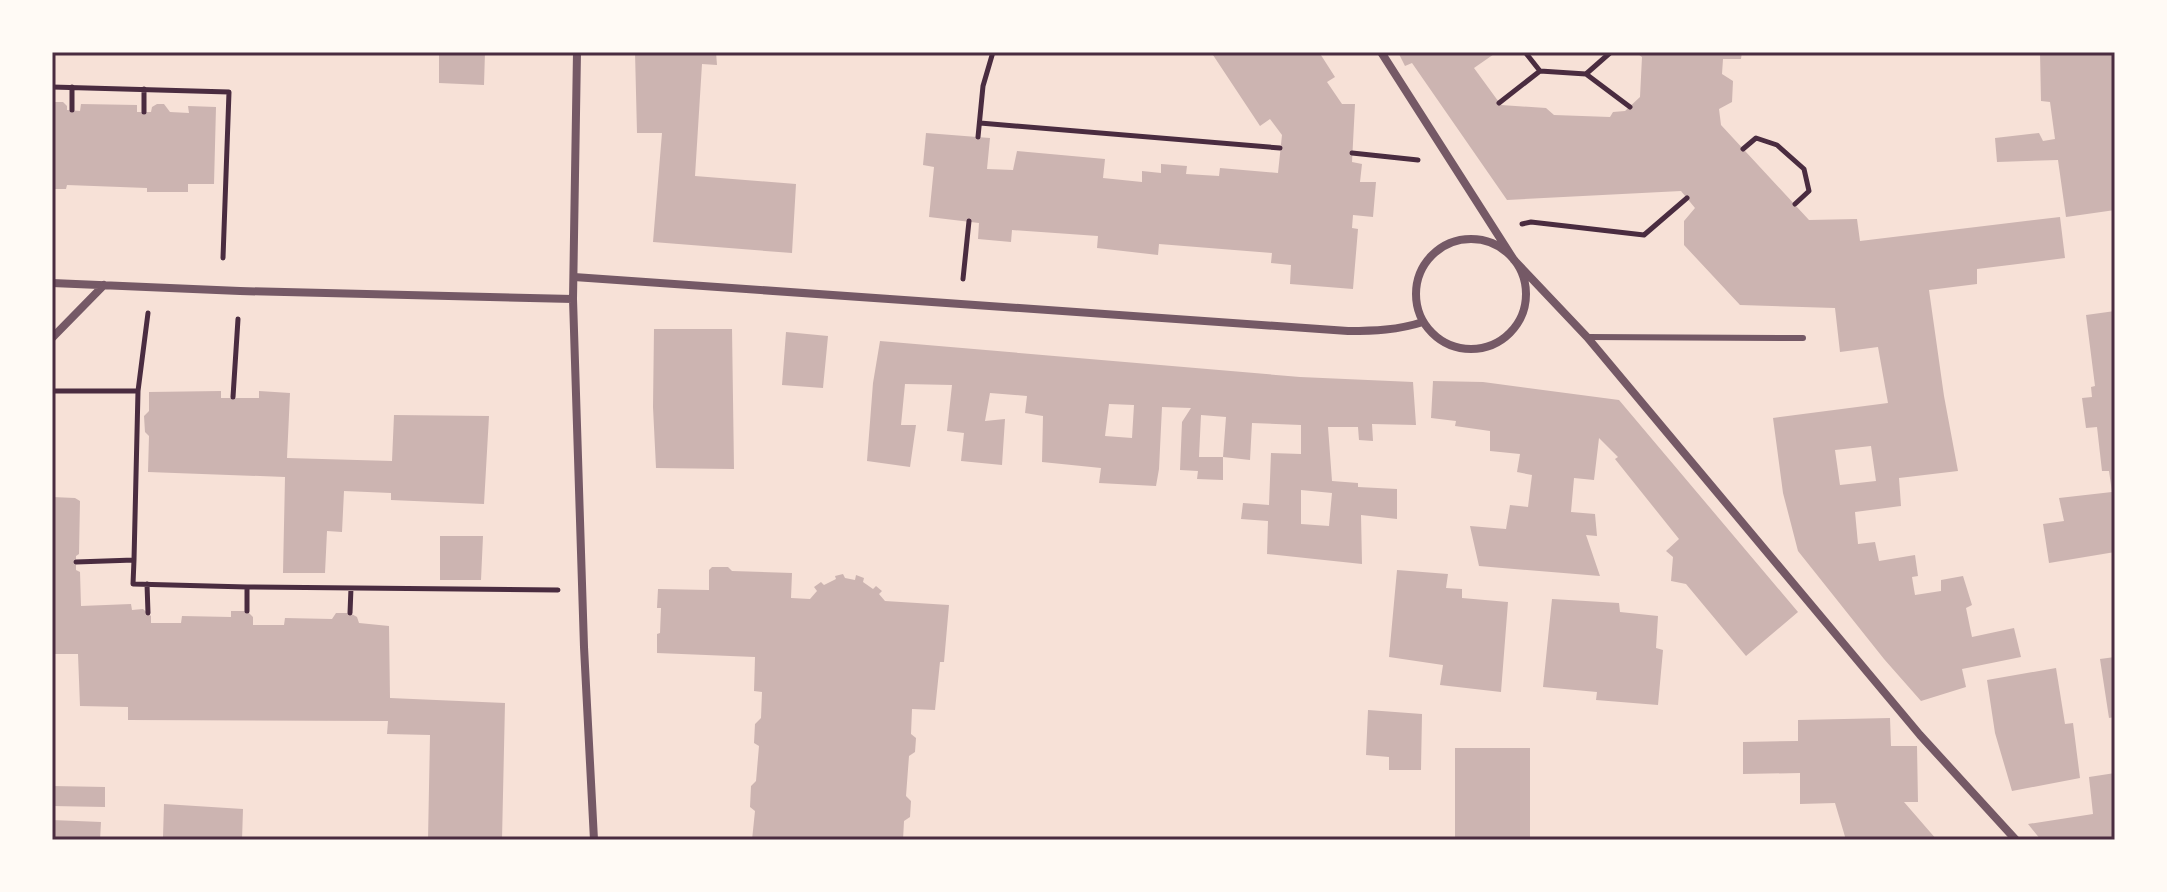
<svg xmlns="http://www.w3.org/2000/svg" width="2167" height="892" font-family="'Varela Round',sans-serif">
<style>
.building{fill:#ccb4b1;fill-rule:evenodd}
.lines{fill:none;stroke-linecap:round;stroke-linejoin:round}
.path{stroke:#4a2c40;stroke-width:5}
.service{stroke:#755966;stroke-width:6}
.minor{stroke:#755966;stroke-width:8}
.neatline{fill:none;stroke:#4a2c40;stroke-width:3}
</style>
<rect width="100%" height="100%" fill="#f7e1d7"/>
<path class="building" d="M 439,52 L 485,52 L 484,85 L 439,83 Z
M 635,52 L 716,52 L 717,65 L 702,64 L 695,176 L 796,184 L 792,253 L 653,242 L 662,133 L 637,133 Z
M 1211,52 L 1319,52 L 1335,77 L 1327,82 L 1342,104 L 1355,104 L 1352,162 L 1362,164 L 1360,182 L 1376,182 L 1373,217 L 1353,215 L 1352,228 L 1358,229 L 1353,289 L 1290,284 L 1291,265 L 1271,263 L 1272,253 L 1159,244 L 1158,255 L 1097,248 L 1098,236 L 1012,230 L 1011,242 L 978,239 L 979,223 L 929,217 L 934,167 L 923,165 L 926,133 L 990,138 L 987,169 L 1013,170 L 1017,151 L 1105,159 L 1103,178 L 1142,182 L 1142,171 L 1161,173 L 1161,164 L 1187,166 L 1186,174 L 1219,176 L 1220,168 L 1278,173 L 1282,135 L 1270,119 L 1260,126 Z
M 1398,52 L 1497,52 L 1474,68 L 1501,105 L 1546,108 L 1554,115 L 1610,117 L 1613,112 L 1625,111 L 1640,97 L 1642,57 L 1635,52 L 1742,52 L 1741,59 L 1723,59 L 1722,74 L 1733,81 L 1732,102 L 1719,109 L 1721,125 L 1809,220 L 1857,219 L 1860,241 L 2060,217 L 2065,258 L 1977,269 L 1977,284 L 1929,290 L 1944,396 L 1958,471 L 1899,478 L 1901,506 L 1855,512 L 1858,544 L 1875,542 L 1879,561 L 1915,555 L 1918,576 L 1912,577 L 1915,595 L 1941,591 L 1941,580 L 1963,576 L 1972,605 L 1966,608 L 1972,637 L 2014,628 L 2021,657 L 1962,669 L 1966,687 L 1921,701 L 1884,659 L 1798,551 L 1783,493 L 1773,418 L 1888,403 L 1878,347 L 1840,352 L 1835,308 L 1740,305 L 1684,245 L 1684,221 L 1695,208 L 1681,191 L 1507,200 L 1412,63 L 1405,66 ZM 1871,446 L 1876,481 L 1840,485 L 1835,450 Z
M 2040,52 L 2114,52 L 2115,210 L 2066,217 L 2058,160 L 1997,162 L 1995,138 L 2039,133 L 2043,141 L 2055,139 L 2050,102 L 2041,101 Z
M 53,102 L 63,102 L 67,106 L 67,110 L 80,111 L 81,104 L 137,105 L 137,112 L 151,112 L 152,107 L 157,104 L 164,104 L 170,112 L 189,113 L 188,106 L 216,107 L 214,184 L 188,184 L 188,192 L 147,192 L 147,188 L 67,185 L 66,189 L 52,189 Z
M 2115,311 L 2115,552 L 2049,563 L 2043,524 L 2064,521 L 2059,498 L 2112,492 L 2109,471 L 2102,471 L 2097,427 L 2086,428 L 2082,398 L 2092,397 L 2091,387 L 2095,386 L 2086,315 Z
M 654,329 L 732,329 L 734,469 L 656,468 L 653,407 Z
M 786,332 L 828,336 L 823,388 L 782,385 Z
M 880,341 L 1300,377 L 1413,382 L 1416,425 L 1372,424 L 1373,441 L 1359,440 L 1358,427 L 1328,427 L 1332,481 L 1358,483 L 1358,487 L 1397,489 L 1397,519 L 1361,515 L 1362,564 L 1267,554 L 1268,521 L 1241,519 L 1243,503 L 1269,505 L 1271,453 L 1301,454 L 1301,425 L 1252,423 L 1250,460 L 1223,457 L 1226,417 L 1201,415 L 1199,457 L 1223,457 L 1223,480 L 1197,479 L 1198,471 L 1180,470 L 1182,422 L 1191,408 L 1162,407 L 1159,469 L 1156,486 L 1099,483 L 1101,468 L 1042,462 L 1043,416 L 1025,413 L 1027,396 L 990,393 L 985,421 L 1005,419 L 1002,465 L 961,461 L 964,433 L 947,431 L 952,385 L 905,384 L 901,425 L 916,425 L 910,467 L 867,461 L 873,383 ZM 1109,404 L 1134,405 L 1132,438 L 1105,436 ZM 1301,490 L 1332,493 L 1329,526 L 1301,524 Z
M 1433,381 L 1483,382 L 1619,400 L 1798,612 L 1746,656 L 1686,584 L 1671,581 L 1673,557 L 1666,551 L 1679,539 L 1615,459 L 1618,457 L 1599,438 L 1594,480 L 1574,478 L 1571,512 L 1595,514 L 1597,536 L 1586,535 L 1600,576 L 1479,566 L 1470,526 L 1506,529 L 1510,505 L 1528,507 L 1532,475 L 1517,472 L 1520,454 L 1490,451 L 1490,431 L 1455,426 L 1456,421 L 1431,418 Z
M 221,391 L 221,398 L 259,398 L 259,391 L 290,393 L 287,458 L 392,461 L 394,415 L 489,416 L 484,504 L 391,500 L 391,493 L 344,491 L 342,532 L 327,531 L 325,573 L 283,573 L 285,477 L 148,472 L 149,436 L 145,432 L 144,416 L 149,411 L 149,392 Z
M 52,497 L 75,498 L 80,501 L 79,554 L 76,556 L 76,570 L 80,572 L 81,606 L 131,604 L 132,610 L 143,609 L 151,616 L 151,623 L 181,623 L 182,616 L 231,617 L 231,611 L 247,611 L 253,617 L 253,625 L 284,625 L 285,618 L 332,619 L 336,613 L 350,613 L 357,617 L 359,623 L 389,626 L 390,698 L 505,703 L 502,840 L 428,840 L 430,735 L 387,734 L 388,721 L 128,720 L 128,707 L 80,706 L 78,654 L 52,654 Z
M 440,536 L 483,536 L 481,580 L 440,580 Z
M 712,567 L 728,567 L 732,571 L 792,573 L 791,598 L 810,599 L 817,591 L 814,587 L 821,582 L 824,585 L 836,579 L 835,576 L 843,574 L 845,578 L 855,580 L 856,575 L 864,578 L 863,582 L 873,589 L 876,586 L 882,591 L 879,594 L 885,601 L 949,605 L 944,662 L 940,662 L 935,710 L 912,709 L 911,734 L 916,738 L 915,752 L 909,756 L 906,796 L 911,801 L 910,817 L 904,821 L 903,840 L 752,840 L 755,811 L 750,807 L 751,786 L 756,781 L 759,746 L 754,743 L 755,724 L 761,718 L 762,692 L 754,691 L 755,657 L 657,653 L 657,634 L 660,633 L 661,608 L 657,608 L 658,589 L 709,590 L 709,570 Z
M 1397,570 L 1448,574 L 1446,588 L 1462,589 L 1462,598 L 1508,602 L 1501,692 L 1440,685 L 1443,665 L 1389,657 Z
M 1552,599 L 1619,603 L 1620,612 L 1658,616 L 1656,648 L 1663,650 L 1658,705 L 1596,700 L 1597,692 L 1543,687 Z
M 2115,657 L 2115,717 L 2109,718 L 2100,659 Z
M 2056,668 L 2065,724 L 2073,723 L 2080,778 L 2012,791 L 1995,733 L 1987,680 Z
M 1368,710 L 1422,714 L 1421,770 L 1389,770 L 1389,757 L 1366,755 Z
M 1890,718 L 1891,746 L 1917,746 L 1918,802 L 1904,802 L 1937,840 L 1846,840 L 1835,803 L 1800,804 L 1800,773 L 1743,774 L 1743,742 L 1798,741 L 1798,720 Z
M 1455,748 L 1530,748 L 1530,840 L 1455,840 Z
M 2115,773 L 2115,840 L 2041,840 L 2028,824 L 2093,814 L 2089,777 Z
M 52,786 L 105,787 L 105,807 L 52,806 Z
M 164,804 L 243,809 L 242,840 L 163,837 Z
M 52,820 L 101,822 L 100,840 L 52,840 Z"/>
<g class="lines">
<path class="path" d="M 1540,71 L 1586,74 L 1611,52
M 1586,74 L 1630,107
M 52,87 L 229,92 L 223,258
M 72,87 L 72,110
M 1499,103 L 1540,71 L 1525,52
M 144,112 L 144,89
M 980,123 L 1280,148
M 978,137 L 983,86 L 993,52
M 1743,149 L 1756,138 L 1777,145 L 1804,169 L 1809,191 L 1795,204
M 1352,153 L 1418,160
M 1522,224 L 1531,222 L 1644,235 L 1687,198
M 963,279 L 969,221
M 52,391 L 138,391
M 233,397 L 238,319
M 134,560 L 138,391 L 148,313
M 76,562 L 134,560 L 133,584 L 247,587
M 147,584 L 148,613
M 247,611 L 247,587 L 558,590
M 350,613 L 351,588"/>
<path class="service" d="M 1587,337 L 1803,338"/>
<path class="minor" d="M 577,52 L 573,299 L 584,647 L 594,840
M 1381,52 L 1514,260 L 1587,337 L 1920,735 L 2016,840
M1416 294a55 55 0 1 1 110 0a55 55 0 1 1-110 0Z
M 574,277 L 1348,331 C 1374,331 1398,330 1423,322
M 52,283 L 240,291 L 573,299
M 52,338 L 104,285"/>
</g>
<rect width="2167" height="892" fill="none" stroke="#fffaf5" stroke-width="108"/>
<rect x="54" y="54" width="2059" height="784" class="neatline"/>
</svg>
